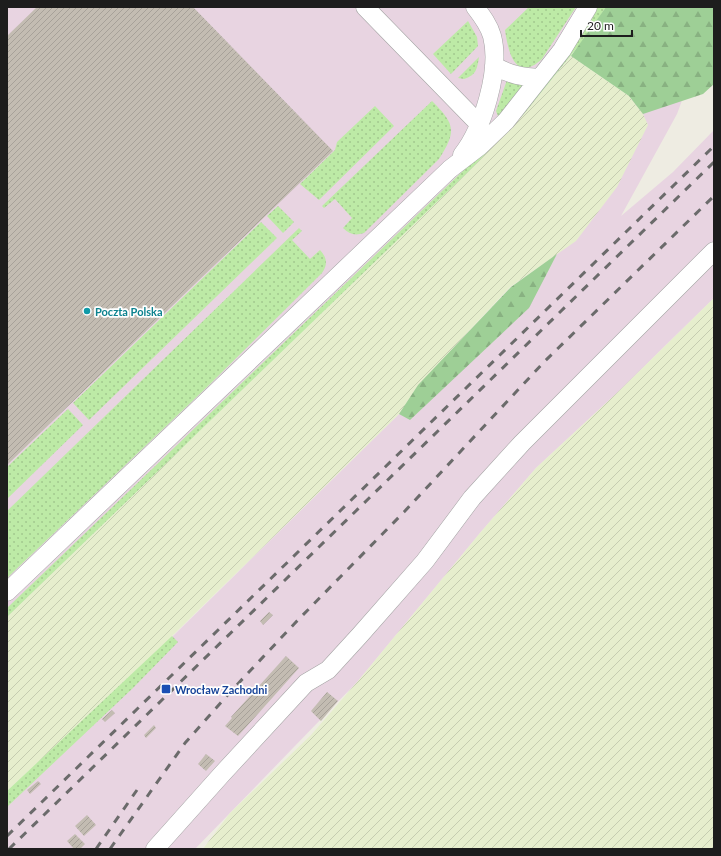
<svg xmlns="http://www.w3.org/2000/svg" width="721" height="856" font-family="Lato,sans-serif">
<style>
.industrial{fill:#e8d4e1}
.farmland{fill:url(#farmland-furrows)}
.grass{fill:url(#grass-dots)}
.forest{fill:url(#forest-firs)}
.building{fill:url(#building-hatch)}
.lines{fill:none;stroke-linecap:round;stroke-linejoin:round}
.minor-casing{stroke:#a4a4a4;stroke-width:19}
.minor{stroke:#fff;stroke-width:18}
.rail{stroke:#6b6b6b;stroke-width:3;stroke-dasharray:8 8;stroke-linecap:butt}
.culture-dot{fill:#0f9aa8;stroke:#fff;stroke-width:1.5}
.transit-dot{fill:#1a4fb4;stroke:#fff;stroke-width:1.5}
.labels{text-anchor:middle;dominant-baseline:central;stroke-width:3.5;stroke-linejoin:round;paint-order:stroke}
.culture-label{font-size:11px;font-weight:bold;fill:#0d838f;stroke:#fff;text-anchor:start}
.transit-label{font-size:11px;font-weight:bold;fill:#164399;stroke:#fff;text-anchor:start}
</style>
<defs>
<pattern id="farmland-furrows" width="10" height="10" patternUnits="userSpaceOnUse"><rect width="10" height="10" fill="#e6eecd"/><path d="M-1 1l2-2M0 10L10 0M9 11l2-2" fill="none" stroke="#c5ccb0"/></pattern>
<pattern id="grass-dots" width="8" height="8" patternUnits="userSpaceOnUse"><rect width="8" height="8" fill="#bdeaa6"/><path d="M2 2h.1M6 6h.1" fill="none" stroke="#a2c88e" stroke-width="1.8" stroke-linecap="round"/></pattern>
<pattern id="forest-firs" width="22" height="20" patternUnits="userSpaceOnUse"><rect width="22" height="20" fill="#9ecf96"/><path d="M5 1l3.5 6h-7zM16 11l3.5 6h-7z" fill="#88b181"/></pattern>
<pattern id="building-hatch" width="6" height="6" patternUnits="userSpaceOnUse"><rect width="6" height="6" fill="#c3bcb2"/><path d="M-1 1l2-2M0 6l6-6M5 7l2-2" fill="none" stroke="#a7a199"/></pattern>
</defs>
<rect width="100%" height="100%" fill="#eeece2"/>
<path class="industrial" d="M 7,7 L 606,7 L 524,114 L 7,617 Z
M 708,30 L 677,114 L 621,216 L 673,172 L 714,130 L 714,298 L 619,391 L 536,468 L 480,533 L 358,681 L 195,849 L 7,849 L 7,799 L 399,414 L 537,290 L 557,254 L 639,85 Z"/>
<path class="farmland" d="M 571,56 L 629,96 L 643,114 L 648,125 L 617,187 L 576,241 L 510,287 L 418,385 L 399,414 L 172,636 L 7,791 L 7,617 L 469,171 L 524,114 Z
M 714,298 L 714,849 L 203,849 L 230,813 L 311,735 L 358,681 L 480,533 L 536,468 L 619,391 Z"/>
<path class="grass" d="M 529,7 L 576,7 L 542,59 C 515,84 508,51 505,30 Z
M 595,7 L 606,7 L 588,34 L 524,114 L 469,171 L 7,617 L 7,608 L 468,166 Z
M 468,21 L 477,37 L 478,46 L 451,74 L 433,54 Z
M 479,57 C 477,70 476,75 464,79 L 458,78 Z
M 507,80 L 524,85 L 502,115 L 498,116 L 496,111 Z
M 432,101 C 455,124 457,131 439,159 L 364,233 C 355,236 349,234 343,228 L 352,218 L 335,199 L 324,208 L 322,206 Z
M 375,106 L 394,126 L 319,200 L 300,184 L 335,150 L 337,142 Z
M 278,206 L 294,222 L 283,233 L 267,216 Z
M 261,222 L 277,238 L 89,420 L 73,403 Z
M 299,228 L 302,231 L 292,240 L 310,259 L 320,250 C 327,258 328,264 322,273 L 205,389 L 7,578 L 7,511 Z
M 68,409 L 83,425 L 7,499 L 7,467 Z
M 172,636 L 178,642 L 133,688 L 7,807 L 7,791 Z"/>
<path class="forest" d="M 606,7 L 714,7 L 714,84 L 703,94 L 643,114 L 629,96 L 571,56 Z
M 557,254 L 529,308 L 410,420 L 399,414 L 418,385 L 511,287 Z"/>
<path class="building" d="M 37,7 L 193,7 L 333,151 L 7,465 L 7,36 Z
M 269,612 L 273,615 L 263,625 L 260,621 Z
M 286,656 L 299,668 L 238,736 L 225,726 L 232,718 L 231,717 Z
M 327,692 L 338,701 L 321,721 L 311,711 Z
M 112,710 L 115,713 L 105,722 L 102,719 Z
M 154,725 L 156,728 L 146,738 L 144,735 Z
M 206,754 L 215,761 L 206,771 L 198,764 Z
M 38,781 L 41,784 L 30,794 L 27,790 Z
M 87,815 L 96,825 L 84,836 L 75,826 Z
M 75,834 L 85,844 L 80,849 L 74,849 L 67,841 Z"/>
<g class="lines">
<defs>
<path id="minor" d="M 365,7 L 479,124
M 494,66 C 511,75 522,77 540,78
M 462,155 C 483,128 501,70 492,36 C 489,25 482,16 475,7
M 7,592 L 450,169 L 480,146 L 506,121 L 562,50 L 588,7
M 155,849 L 222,774 L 306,683 L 328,670 L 360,635 L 425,561 L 472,498 L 522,443 L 714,251"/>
</defs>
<use href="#minor" class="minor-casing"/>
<use href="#minor" class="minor"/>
<path class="rail" d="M 7,836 L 714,146
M 9,849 L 714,162
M 96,849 L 137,790
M 110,849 L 185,743 L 233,689 L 296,622 L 404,512 L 544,362 L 714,196"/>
</g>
<circle class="culture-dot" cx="87" cy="311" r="4"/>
<rect class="transit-dot" x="161" y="684" width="10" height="10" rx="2"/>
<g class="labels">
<g class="culture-label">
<text x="95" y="311">Poczta Polska</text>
</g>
<g class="transit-label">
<text x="175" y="689">Wrocław Zachodni</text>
</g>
</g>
<rect width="721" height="856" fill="none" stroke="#1d1d1d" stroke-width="16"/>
<path d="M581 30v6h51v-6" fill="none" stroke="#1d1d1d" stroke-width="2"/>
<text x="587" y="30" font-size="12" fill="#1d1d1d" stroke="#ffffff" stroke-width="3" paint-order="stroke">20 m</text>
</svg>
